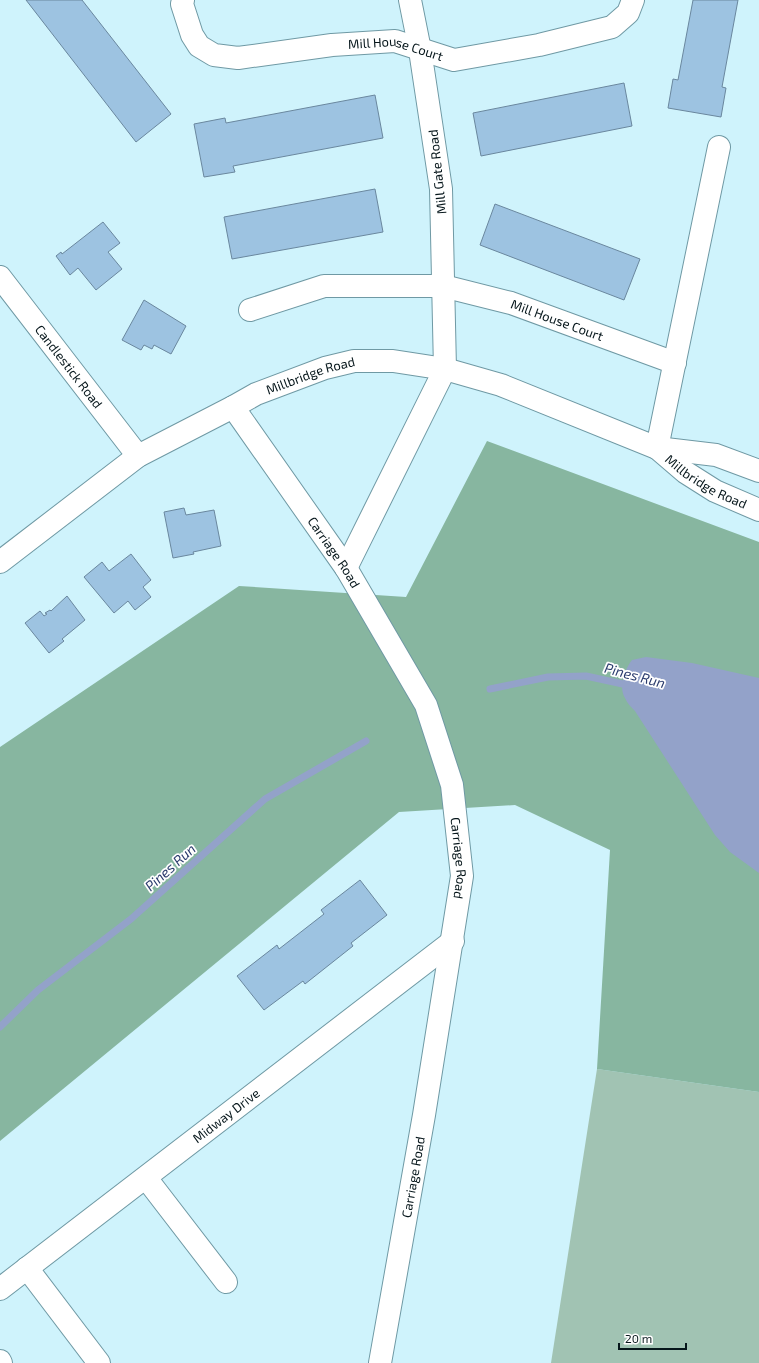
<svg xmlns="http://www.w3.org/2000/svg" width="759" height="1363" font-family="'Exo 2',sans-serif">
<style>
.green{fill:#a1c3b3}
.forest{fill:#87b6a0}
.water{fill:#93a2c9}
.lines{fill:none;stroke-linecap:round;stroke-linejoin:round}
.stream{stroke:#93a2c9;stroke-width:7}
.building{fill:#9dc3e1;stroke:#6a879e}
.minor-casing{stroke:#6f99a4;stroke-width:24}
.minor{stroke:#fff;stroke-width:22}
.labels{text-anchor:middle;dominant-baseline:central;stroke-width:3.5;stroke-linejoin:round;paint-order:stroke}
.street-label{font-size:13px;fill:#06161b;stroke:#fff}
.water-label{font-size:14px;font-style:italic;fill:#2a3b6d;stroke:#fff}
</style>
<rect width="100%" height="100%" fill="#cff3fc"/>
<path class="green" d="M 597,1069 L 759,1092 L 759,1363 L 551,1363 Z"/>
<path class="forest" d="M 487,441 L 759,542 L 759,1092 L 597,1069 L 610,850 L 515,805 L 399,812 L 0,1141 L 0,747 L 239,586 L 406,597 Z"/>
<path class="water" d="M 646,657 L 692,663 L 759,678 L 759,873 L 730,852 L 715,835 L 635,711 C 631,707 627,703 625,698 C 618,687 625,669 632,660 Z"/>
<g class="lines">
<path class="stream" d="M 490,689 L 548,677 L 586,676 L 632,686
M 0,1027 L 38,990 L 131,919 L 265,799 L 366,741"/>
</g>
<path class="building" d="M 26,0 L 82,0 L 171,114 L 136,142 Z
M 693,0 L 738,0 L 722,87 L 726,88 L 721,117 L 668,108 L 673,79 L 678,80 Z
M 624,83 L 632,126 L 481,156 L 473,113 Z
M 375,95 L 383,138 L 233,166 L 235,172 L 204,177 L 194,124 L 225,118 L 226,123 Z
M 375,189 L 383,232 L 232,259 L 224,217 Z
M 495,204 L 640,259 L 624,300 L 480,245 Z
M 103,222 L 120,243 L 108,252 L 122,269 L 96,290 L 78,268 L 70,275 L 56,256 L 61,252 L 62,254 Z
M 144,300 L 186,326 L 171,354 L 154,345 L 152,349 L 144,345 L 141,350 L 122,340 Z
M 184,508 L 186,515 L 214,510 L 221,546 L 193,552 L 194,554 L 173,558 L 164,512 Z
M 131,554 L 151,580 L 143,587 L 151,597 L 135,610 L 128,601 L 114,613 L 84,577 L 102,562 L 109,571 Z
M 67,596 L 85,620 L 62,639 L 64,641 L 49,653 L 25,623 L 40,611 L 44,616 L 47,614 L 45,613 L 50,610 L 51,611 Z
M 360,880 L 387,915 L 351,943 L 353,946 L 305,984 L 303,981 L 264,1010 L 237,976 L 277,945 L 279,949 L 324,914 L 321,910 Z"/>
<g class="lines">
<defs>
<g id="minor">
<path id="s1" d="M 183,0 L 182,4 L 192,35 L 199,46 L 214,55 L 238,58 L 332,45 L 395,41 L 454,60 L 539,45 L 612,27 L 628,13 L 633,0"/>
<path id="s2" d="M 0,277 L 138,456"/>
<path id="s3" d="M 250,310 L 324,286 L 443,286 L 511,303 L 675,363"/>
<path id="s4" d="M 233,407 L 346,568 L 426,705 L 452,785 L 462,876 L 424,1115 L 380,1363"/>
<path d="M 657,448 L 719,147"/>
<path d="M 657,448 L 716,455 L 759,471"/>
<path id="s5" d="M 0,562 L 138,456 L 233,407 L 256,394 L 325,368 L 354,361 L 393,361 L 445,369 L 501,385 L 657,448 L 685,472 L 715,491 L 759,510"/>
<path d="M 346,568 L 445,369 L 441,189 L 420,50 L 410,0"/>
<path d="M 146,1178 L 226,1282"/>
<path d="M 27,1268 L 99,1363"/>
<path id="s6" d="M 0,1289 L 453,941"/>
<path d="M 0,1361 L 1,1363"/>
</g>
</defs>
<use href="#minor" class="minor-casing"/>
<use href="#minor" class="minor"/>
</g>
<g class="labels">
<g class="street-label">
<text stroke="none"><textPath href="#s1" startOffset="251">Mill House Court</textPath></text>
<text transform="translate(437 172) rotate(-96)">Mill Gate Road</text>
<text stroke="none"><textPath href="#s3" startOffset="316">Mill House Court</textPath></text>
<text stroke="none"><textPath href="#s2" startOffset="113">Candlestick Road</textPath></text>
<text stroke="none"><textPath href="#s5" startOffset="365">Millbridge Road</textPath></text>
<text stroke="none"><textPath href="#s5" startOffset="789">Millbridge Road</textPath></text>
<text stroke="none"><textPath href="#s4" startOffset="177">Carriage Road</textPath></text>
<text stroke="none"><textPath href="#s4" startOffset="513">Carriage Road</textPath></text>
<text stroke="none"><textPath href="#s6" startOffset="285">Midway Drive</textPath></text>
<text transform="translate(413 1177) rotate(-80)">Carriage Road</text>
</g>
<g class="water-label">
<text transform="translate(635 675) rotate(15)">Pines Run</text>
<text transform="translate(170 867) rotate(-42)">Pines Run</text>
</g>
</g>
<path d="M619 1343v6h67v-6" fill="none" stroke="#06161b" stroke-width="2"/>
<text x="625" y="1343" font-size="12" fill="#06161b" stroke="#ffffff" stroke-width="3" paint-order="stroke">20 m</text>
</svg>
